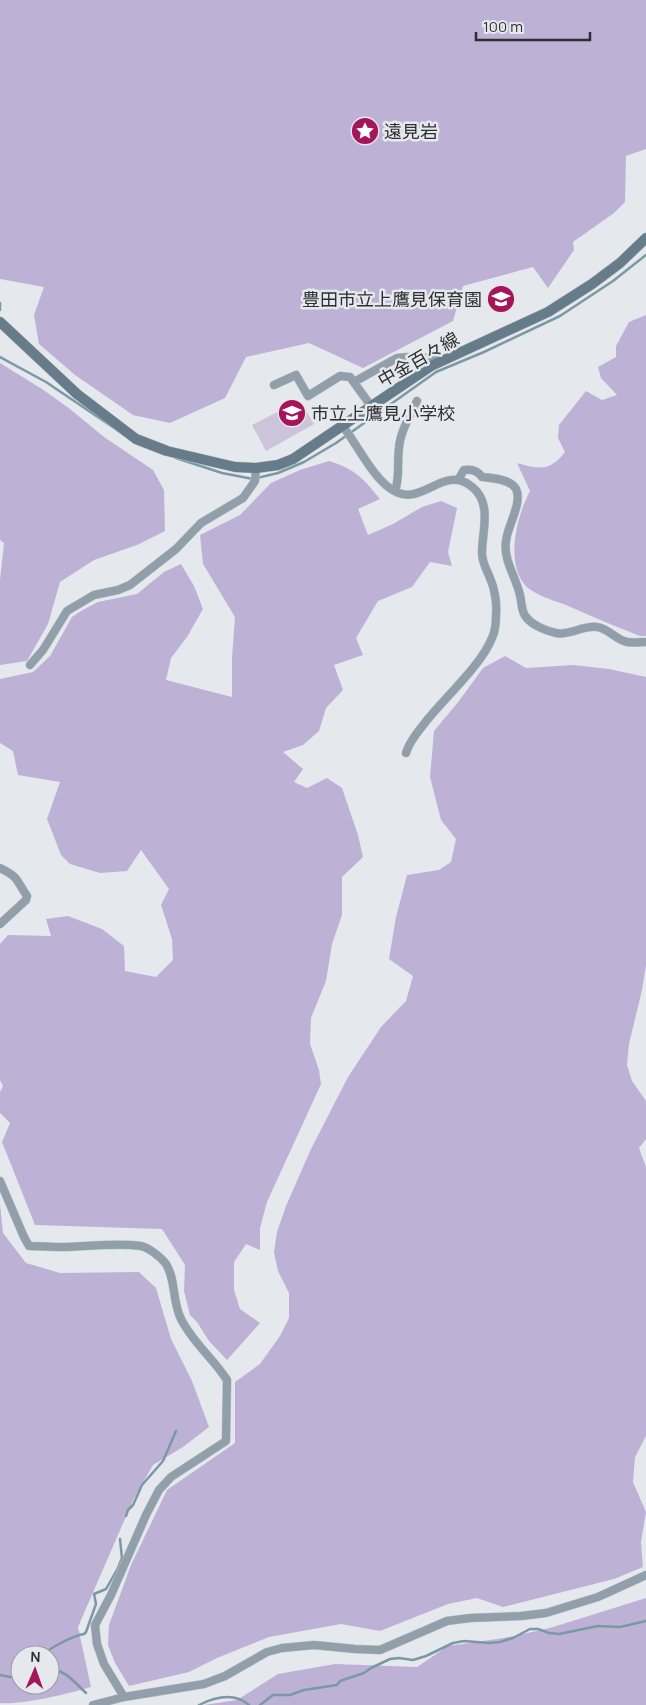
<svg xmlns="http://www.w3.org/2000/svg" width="646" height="1705" font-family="Manrope,'Noto Sans JP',sans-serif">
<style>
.green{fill:#cbc4da}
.forest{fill:#bdb2d5;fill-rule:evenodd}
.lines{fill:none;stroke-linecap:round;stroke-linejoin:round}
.stream{stroke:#7a99a4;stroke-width:2.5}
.minor-casing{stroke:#c0c3c7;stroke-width:9}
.secondary-casing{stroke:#c0c3c7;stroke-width:11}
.minor{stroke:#919faa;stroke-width:8}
.secondary{stroke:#677c8b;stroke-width:10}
.labels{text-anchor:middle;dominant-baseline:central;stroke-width:5;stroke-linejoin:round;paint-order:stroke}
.poi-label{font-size:18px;fill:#2e2f31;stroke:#e5e8ed;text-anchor:start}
.street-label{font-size:18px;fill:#2e2f31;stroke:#e5e8ed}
</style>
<rect width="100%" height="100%" fill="#e5e8ed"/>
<path class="green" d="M 297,402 L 305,409 L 314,424 L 266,451 L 252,425 Z"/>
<path class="forest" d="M 0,0 L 646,0 L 646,149 L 626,156 L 625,202 L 614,213 L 573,242 L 574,250 L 548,288 L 533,267 L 463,286 L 453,321 L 363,368 L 309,343 L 246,357 L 225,398 L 170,423 L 133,415 L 75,375 L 39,344 L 34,315 L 44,287 L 0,279 Z
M 646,315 L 646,636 L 640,636 C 615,626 590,616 566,605 C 555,601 532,594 525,585 C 505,561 517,516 530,491 L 517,463 C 538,469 550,472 565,452 L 558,438 L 559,425 L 586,391 L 602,400 L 617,395 L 601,378 L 598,367 L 616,357 L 616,346 L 629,322 Z
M 0,363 L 42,389 L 70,409 L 104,437 L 153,470 L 164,490 L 165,531 L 137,545 L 94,560 L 60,582 L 48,624 L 27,661 L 0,665 L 0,580 L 4,543 L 0,540 Z
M 329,461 C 355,469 363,478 380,499 L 358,509 L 368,535 L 393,524 L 422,507 L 441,501 L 457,508 L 448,552 L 452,566 L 430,562 L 412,587 L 378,601 L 356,638 L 363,655 L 334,665 L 343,690 L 326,708 L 319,731 L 303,745 L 283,752 L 303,769 L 294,782 L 307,788 L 327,778 L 342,788 L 358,835 L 363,857 L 342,877 L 342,915 L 332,944 L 326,981 L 311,1018 L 310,1044 L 319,1070 L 321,1084 L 267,1202 L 260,1228 L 260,1250 L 246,1244 L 234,1262 L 234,1290 L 240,1309 L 260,1323 L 227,1360 L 209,1341 L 197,1322 L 190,1315 L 184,1291 L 185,1265 L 162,1229 L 35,1225 L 2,1142 L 10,1123 L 0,1113 L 0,1092 L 3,1086 L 0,1080 L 0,944 L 8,935 L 51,936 L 46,919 L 68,916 L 102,929 L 124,946 L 125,971 L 156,977 L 173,960 L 172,939 L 161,905 L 169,889 L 141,850 L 127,871 L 100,873 L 70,864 L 61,855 L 47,819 L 60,782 L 18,775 L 13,751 L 0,743 L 0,679 L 33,672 L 50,656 L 72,617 L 81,611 L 98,602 L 137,594 L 164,572 L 181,564 L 194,586 L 203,609 L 187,637 L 171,658 L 166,680 L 232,697 L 232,658 L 235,617 L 203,564 L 200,535 L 240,515 L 271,483 L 300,470 Z
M 505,656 L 526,668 L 573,665 L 609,669 L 646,677 L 646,965 L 642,990 L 629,1044 L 627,1065 L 632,1081 L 646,1101 L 646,1139 L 639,1148 L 646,1167 L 646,1436 L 635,1457 L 633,1482 L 646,1512 L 641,1542 L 643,1567 L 614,1579 L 503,1607 L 477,1598 L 448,1604 L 380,1631 L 341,1624 L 269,1637 L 217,1658 L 189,1672 L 129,1686 L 115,1663 L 108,1645 L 109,1625 L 131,1565 L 167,1490 L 235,1443 L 235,1382 L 260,1364 L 280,1336 L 289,1318 L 289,1293 L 278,1271 L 274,1252 L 277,1232 L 286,1206 L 311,1149 L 348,1077 L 381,1027 L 406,1001 L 413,976 L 389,959 L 396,917 L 407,875 L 439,870 L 451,862 L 456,839 L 441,820 L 430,777 L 434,731 L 459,701 L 483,668 Z
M 0,1204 L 3,1233 L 26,1263 L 60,1273 L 139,1272 L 156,1288 L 171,1339 L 192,1381 L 209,1427 L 183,1447 L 153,1465 L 134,1498 L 78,1627 L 91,1687 C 67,1694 23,1705 0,1703 ZM 20,1655 L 50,1655 L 50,1685 L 20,1685 Z
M 646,1598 L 646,1705 L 204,1705 L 237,1700 L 278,1674 L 335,1664 L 417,1667 L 448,1646 L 504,1638 L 550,1628 Z"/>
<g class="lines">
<path class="stream" d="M 0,303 L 0,310
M 0,357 L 46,382 L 123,434
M 176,458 L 222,473 L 253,479 L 278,473 L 304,462 L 336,443 L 436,372 L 484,352 L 560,316 L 613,281 L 646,255
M 126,1516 L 128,1510 L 133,1505 L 142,1485 L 163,1461 L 176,1431
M 43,1655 C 49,1648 75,1635 84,1634 L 86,1632 L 96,1604 L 94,1594 L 106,1589 L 118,1568 L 122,1558 L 120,1539
M 50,1669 C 66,1670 75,1683 86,1693
M 0,1675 L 10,1677 L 20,1676
M 199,1705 C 215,1697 234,1692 249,1705
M 260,1705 L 273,1695 L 290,1695 L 304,1690 L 337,1685 L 340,1681 L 364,1673 L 371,1668 L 390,1659 L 399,1658 L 413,1660 L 426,1656 L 453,1643 L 464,1641 L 489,1643 L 500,1642 L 513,1638 L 530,1629 L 538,1629 L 549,1633 L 559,1634 L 598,1626 L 620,1627 L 646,1621"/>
<defs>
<path id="minor" d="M 354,382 L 397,358 L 408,357 L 436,358 L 439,362
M 274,385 L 296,375 L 308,396 L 340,376 L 350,377 L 371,406
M 342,425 C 356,443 370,472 387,486 C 420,514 440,463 471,486 C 493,502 482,531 482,553 C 482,563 487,570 490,578 C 495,589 497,604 496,615 C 496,622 495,632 492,638 C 481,666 443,699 424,724 C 417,733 409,742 406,753
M 458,480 L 464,470 C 471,469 478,471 482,477 C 492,478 511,479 516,489 C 523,502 507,527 506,541 C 503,560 516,577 520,595 C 522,603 521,611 526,617 C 532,625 546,631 556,633 C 569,636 583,625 597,627 C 608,628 616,640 627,642 C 633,643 640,642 646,642
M 395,491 C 400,477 397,463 399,448 C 400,432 410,416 417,401
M 30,665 L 43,650 L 67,611 L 94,595 L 118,590 L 130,585 L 176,549 L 201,523 L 243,498 L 255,481 L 256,468
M 0,868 C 19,877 16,880 27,896 L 26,900 L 0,924
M 0,1181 L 24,1237 L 29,1246 C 40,1246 50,1247 60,1247 C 87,1247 115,1242 141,1246 C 149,1248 161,1257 166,1264 C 176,1280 172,1301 181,1319 C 193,1343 213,1358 227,1380 L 226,1441 L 171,1477 L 159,1490 L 146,1515 L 111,1595 L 95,1625 L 97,1644 L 104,1664 L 124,1697
M 93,1705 L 124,1697 L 204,1684 L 225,1676 L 267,1652 L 282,1648 L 314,1645 L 355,1649 L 380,1650 L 447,1621 L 470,1618 L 521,1616 L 546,1613 L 598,1597 L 646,1575"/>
<path id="secondary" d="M 0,322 L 77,394 L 136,439 L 167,451 L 235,467 L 256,468 L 278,465 L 293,459 L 431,366 L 548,312 L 592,284 L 620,263 L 646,238"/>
</defs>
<use href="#minor" class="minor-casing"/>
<use href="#secondary" class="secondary-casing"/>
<use href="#minor" class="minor"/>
<use href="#secondary" class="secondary"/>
</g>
<defs>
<symbol id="sight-disc" viewBox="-11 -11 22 22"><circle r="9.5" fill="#a41559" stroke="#e5e8ed"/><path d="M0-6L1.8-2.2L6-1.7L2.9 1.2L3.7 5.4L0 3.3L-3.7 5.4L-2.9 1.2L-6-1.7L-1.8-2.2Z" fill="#fff"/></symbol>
<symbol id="school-disc" viewBox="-11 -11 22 22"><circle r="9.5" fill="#a41559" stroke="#e5e8ed"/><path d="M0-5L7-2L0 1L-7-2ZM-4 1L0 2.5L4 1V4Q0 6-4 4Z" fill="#fff"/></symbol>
</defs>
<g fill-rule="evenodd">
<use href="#sight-disc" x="349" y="115" width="32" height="32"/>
<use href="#school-disc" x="485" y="283" width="32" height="32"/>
<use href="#school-disc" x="276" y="397" width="32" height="32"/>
</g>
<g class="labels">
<g class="poi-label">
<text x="384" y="131">遠見岩</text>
<text x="482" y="299" text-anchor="end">豊田市立上鷹見保育園</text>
<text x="311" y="413">市立上鷹見小学校</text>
</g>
<g class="street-label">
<text transform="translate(418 359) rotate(-30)">中金百々線</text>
</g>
</g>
<g transform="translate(35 1670) rotate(2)"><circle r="24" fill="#e5e8ed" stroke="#9c9ea2"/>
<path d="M0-4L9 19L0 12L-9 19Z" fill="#a41559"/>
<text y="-8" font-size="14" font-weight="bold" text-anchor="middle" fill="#2e2f31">N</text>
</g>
<path d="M476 32v8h114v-8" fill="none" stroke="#2e2f31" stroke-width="2.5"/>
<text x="483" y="32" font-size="15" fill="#2e2f31" stroke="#e5e8ed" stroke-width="4" paint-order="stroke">100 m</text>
</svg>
